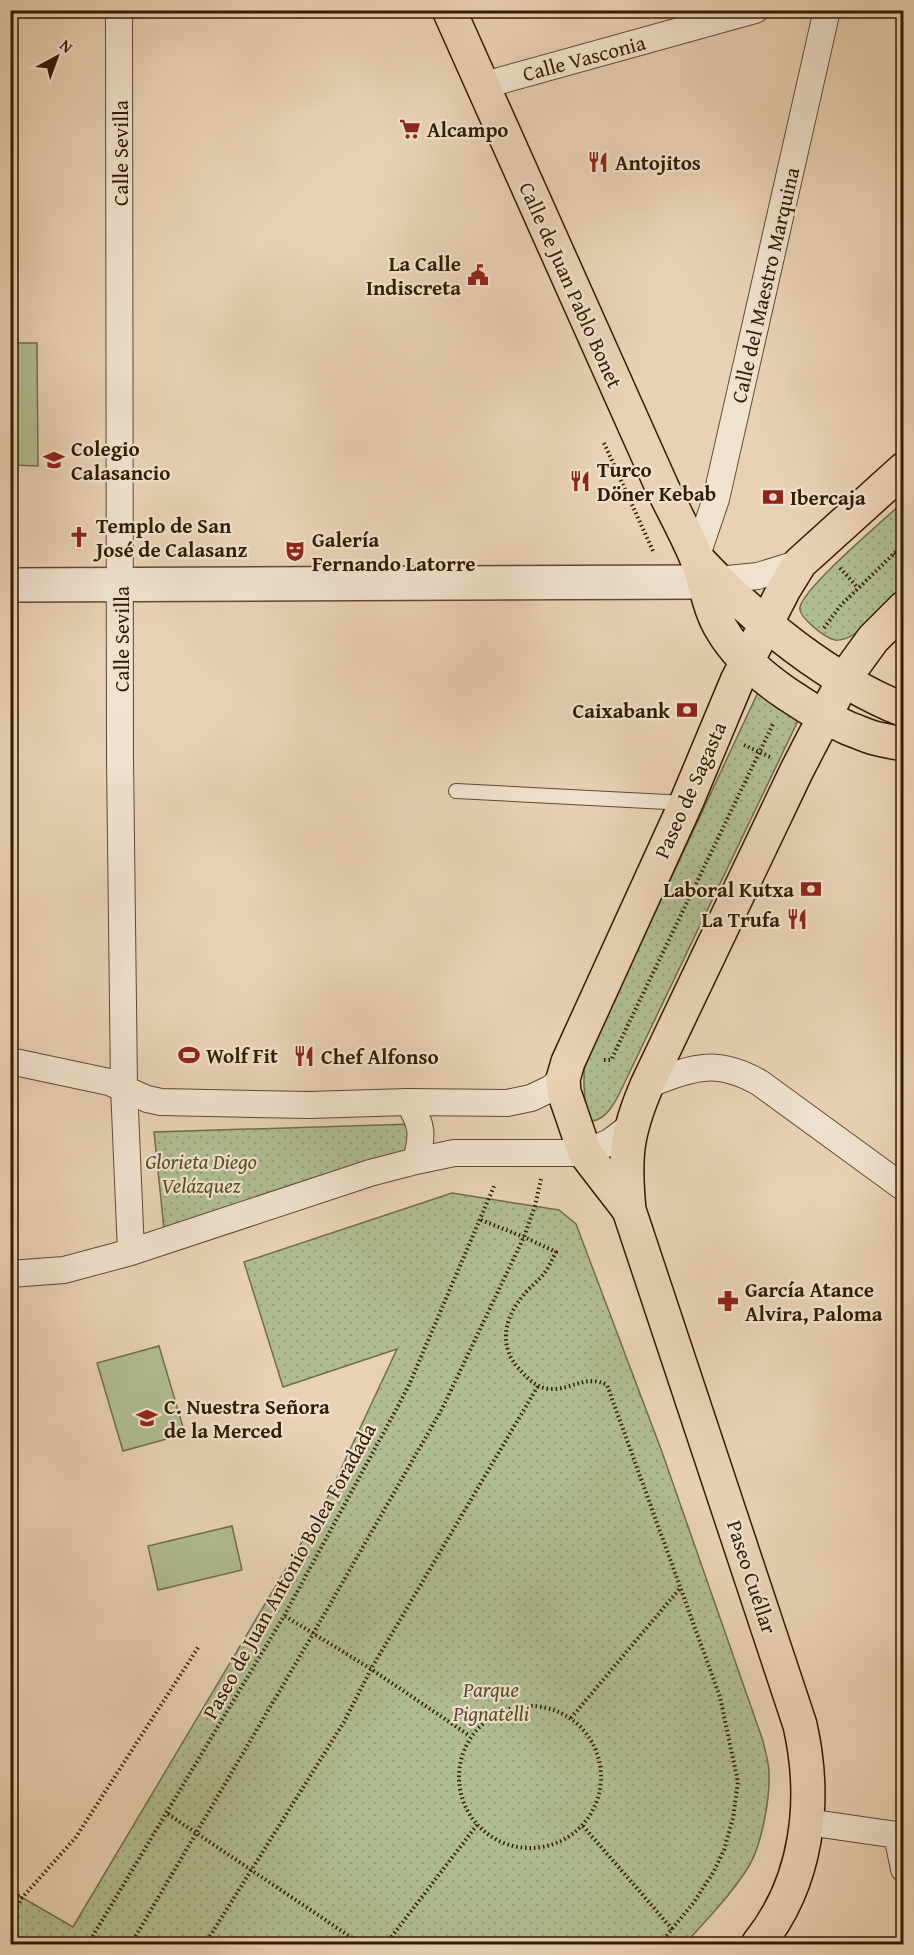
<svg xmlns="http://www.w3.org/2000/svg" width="914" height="1955" font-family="'Gentium Book Plus',serif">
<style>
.park{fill:url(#park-dots);stroke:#726c48;stroke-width:1.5}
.pitch{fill:#b0bd91;stroke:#726c48;stroke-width:1.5}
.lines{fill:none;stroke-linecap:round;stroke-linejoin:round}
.service-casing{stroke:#60492d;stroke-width:16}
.minor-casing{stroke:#60492d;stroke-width:28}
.tertiary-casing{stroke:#60492d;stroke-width:36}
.primary-casing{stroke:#331b00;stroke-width:36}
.path{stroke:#331b00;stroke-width:4;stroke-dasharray:1.5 3;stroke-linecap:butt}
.service{stroke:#f1e2ce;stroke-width:14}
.minor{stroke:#f1e2ce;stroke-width:26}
.tertiary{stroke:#f1e2ce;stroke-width:33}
.primary{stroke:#e9d2b3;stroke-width:33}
.labels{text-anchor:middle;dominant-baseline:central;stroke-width:4.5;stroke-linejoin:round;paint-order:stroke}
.street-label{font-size:21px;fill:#331b00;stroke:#f1e2ce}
.poi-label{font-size:21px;font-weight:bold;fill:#331b00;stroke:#f1e2ce;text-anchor:start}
.park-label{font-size:21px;font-style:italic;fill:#584c2c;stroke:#f1e2ce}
</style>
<defs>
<pattern id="park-dots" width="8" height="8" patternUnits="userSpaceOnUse" patternTransform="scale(1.5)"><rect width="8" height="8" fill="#b0bd91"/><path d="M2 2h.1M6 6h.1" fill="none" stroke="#98a27b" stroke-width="1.8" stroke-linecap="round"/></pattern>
</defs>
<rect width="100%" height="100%" fill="#e9d2b3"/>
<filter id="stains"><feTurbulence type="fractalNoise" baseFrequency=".00333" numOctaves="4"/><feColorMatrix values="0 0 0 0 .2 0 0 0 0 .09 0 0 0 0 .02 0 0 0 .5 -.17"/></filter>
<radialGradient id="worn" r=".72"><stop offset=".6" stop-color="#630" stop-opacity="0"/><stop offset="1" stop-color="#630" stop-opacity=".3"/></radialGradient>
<path class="park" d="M 903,502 L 903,585 L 856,633 C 850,637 843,641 835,640 C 825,638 797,616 800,607 C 805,586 884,520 903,502 Z
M 767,673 L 807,702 L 623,1086 C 617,1099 607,1120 592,1121 C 583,1109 582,1071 587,1058 Z
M 412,1124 L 408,1155 L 164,1229 L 154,1132 Z
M 452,1193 L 559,1210 L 576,1224 L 662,1452 L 763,1741 C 765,1751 769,1762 769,1773 C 770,1798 762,1844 749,1866 C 731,1895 707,1919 685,1944 L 11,1944 L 11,1891 L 73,1927 L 325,1503 L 397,1349 L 283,1387 L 244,1262 Z"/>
<path class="pitch" d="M 11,343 L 37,343 L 38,466 L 11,465 Z
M 159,1346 L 185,1434 L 123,1451 L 97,1363 Z
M 232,1526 L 242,1570 L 158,1590 L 148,1546 Z"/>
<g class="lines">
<defs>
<path id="service" d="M 456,791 L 686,803"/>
<path id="minor" d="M 119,10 L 120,758 L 124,1087 L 131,1252
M 481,86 L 755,10
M 696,558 L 716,499 L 827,10
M 707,581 L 758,576 L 800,563
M 10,1061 L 109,1082 L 147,1099 L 161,1102 L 309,1105 L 408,1102 L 507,1103 L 531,1098 L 550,1089 L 563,1079
M 647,1085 C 692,1068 715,1057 760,1083 L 904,1188
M 408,1102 C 423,1125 423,1135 416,1161
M 10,1274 L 64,1270 L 131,1252 L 370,1173 L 416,1161 L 454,1153 L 585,1153 L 610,1142 L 631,1126
M 807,1822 L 904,1836
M 897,1835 L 904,1869"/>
<path id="tertiary" d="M 10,585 L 703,582"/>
<path id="primary" d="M 449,10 L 662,487 C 673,510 686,533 696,557 C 706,581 708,608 722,630 C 748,675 819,719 868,736 C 879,740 892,742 904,744
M 700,562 C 754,619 830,681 904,710
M 629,1210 L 585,1153 L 564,1092 L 563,1079 L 568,1062 L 686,803 L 737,681 L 784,589 L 800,563 L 904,469
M 758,1944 C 808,1882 817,1801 800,1725 L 629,1210 C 624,1157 626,1134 647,1085 L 797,770 L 844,679 L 873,639 L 904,608"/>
</defs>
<use href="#service" class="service-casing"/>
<use href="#minor" class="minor-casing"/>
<use href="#tertiary" class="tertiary-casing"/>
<use href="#primary" class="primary-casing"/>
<path class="path" d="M 604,443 L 653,551
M 894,553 L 904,563
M 840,568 L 858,588
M 824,628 L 841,605 L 904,544
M 744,745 L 770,757
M 604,1060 L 611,1060 L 774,722
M 481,1220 L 524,1237 L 556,1252 C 552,1260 548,1269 542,1276 C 536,1283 528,1289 523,1296 C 504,1318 498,1347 520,1370 C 528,1379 537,1388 550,1389 C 572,1390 586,1374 607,1385 L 720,1697 L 738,1782 L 733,1818 L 724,1850 L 713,1873 L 694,1902 L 660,1944
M 285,1616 L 371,1669 L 470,1736
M459 1777a71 71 0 1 1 142 0a71 71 0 1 1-142 0Z
M 571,1718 L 681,1587
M 168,1814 L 361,1944
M 583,1826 L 673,1930
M 10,1891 L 22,1898
M 10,1918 L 22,1898 L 76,1837 L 199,1646
M 10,1934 L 28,1944
M 88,1944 L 284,1616 L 397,1408 L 409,1385 L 495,1184
M 131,1944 L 313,1634 L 442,1409 L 524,1237 L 535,1206 L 541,1179
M 205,1944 L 344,1722 L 371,1669 L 538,1386
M 386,1944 L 477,1825"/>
<use href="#service" class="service"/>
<use href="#minor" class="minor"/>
<use href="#tertiary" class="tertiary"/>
<use href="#primary" class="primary"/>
</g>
<defs>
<symbol id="supermarket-bare" viewBox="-9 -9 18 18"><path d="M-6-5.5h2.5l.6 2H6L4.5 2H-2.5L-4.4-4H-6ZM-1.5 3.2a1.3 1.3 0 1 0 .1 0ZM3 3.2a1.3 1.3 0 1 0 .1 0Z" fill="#8f2418" stroke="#f1e2ce" stroke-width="2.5" paint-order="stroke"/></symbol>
<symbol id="restaurant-bare" viewBox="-9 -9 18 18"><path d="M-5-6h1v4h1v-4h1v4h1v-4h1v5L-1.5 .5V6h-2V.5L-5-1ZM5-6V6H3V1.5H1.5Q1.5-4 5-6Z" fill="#8f2418" stroke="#f1e2ce" stroke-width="2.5" paint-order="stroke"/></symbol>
<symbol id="civic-bare" viewBox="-9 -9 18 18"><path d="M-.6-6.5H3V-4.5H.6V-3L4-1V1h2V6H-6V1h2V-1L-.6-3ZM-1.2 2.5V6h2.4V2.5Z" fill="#8f2418" stroke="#f1e2ce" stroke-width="2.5" paint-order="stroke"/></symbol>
<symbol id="school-bare" viewBox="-9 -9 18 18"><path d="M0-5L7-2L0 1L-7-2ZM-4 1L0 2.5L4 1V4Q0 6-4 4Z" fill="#8f2418" stroke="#f1e2ce" stroke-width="2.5" paint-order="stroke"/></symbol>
<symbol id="bank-bare" viewBox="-9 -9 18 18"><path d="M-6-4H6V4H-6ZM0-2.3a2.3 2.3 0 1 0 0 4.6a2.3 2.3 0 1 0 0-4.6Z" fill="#8f2418" stroke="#f1e2ce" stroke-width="2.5" paint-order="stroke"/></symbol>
<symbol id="church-bare" viewBox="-9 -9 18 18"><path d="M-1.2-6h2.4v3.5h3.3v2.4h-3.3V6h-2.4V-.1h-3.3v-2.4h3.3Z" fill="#8f2418" stroke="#f1e2ce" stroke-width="2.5" paint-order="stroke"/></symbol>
<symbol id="theatre-bare" viewBox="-9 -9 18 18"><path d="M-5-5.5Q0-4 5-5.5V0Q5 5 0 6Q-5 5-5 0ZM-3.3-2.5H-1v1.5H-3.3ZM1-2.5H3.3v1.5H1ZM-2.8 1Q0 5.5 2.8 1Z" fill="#8f2418" stroke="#f1e2ce" stroke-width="2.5" paint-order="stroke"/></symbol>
<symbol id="stadium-bare" viewBox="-9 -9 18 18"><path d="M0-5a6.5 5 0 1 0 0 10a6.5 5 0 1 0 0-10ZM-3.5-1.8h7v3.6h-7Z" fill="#8f2418" stroke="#f1e2ce" stroke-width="2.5" paint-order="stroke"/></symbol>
<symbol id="pharmacy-bare" viewBox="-9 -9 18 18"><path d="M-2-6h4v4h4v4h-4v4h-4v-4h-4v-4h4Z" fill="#8f2418" stroke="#f1e2ce" stroke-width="2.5" paint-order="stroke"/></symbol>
<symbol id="university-bare" viewBox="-9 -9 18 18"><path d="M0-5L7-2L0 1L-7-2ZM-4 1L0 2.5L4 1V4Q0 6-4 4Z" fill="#8f2418" stroke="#f1e2ce" stroke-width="2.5" paint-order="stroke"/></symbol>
</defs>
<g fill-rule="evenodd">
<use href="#supermarket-bare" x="395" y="114" width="30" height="30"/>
<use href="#restaurant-bare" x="583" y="147" width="30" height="30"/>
<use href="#civic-bare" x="463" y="260" width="30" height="30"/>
<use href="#school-bare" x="39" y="445" width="30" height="30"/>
<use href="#restaurant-bare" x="565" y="466" width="30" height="30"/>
<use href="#bank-bare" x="758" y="482" width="30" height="30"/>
<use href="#church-bare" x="64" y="522" width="30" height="30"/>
<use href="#theatre-bare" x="280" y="536" width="30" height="30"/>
<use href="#bank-bare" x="672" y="695" width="30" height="30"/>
<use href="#bank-bare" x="796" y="874" width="30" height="30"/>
<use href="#restaurant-bare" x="782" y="904" width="30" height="30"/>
<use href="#stadium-bare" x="174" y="1040" width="30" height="30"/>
<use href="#restaurant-bare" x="289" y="1041" width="30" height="30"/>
<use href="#pharmacy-bare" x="713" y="1286" width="30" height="30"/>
<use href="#university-bare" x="132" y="1403" width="30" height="30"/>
</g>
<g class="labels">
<g class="street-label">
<text transform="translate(584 58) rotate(-15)">Calle Vasconia</text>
<text transform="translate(120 153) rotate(-90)">Calle Sevilla</text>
<text transform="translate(571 285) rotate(66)">Calle de Juan Pablo Bonet</text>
<text transform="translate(765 285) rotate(-77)">Calle del Maestro Marquina</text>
<text transform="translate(121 639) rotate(-90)">Calle Sevilla</text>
<text transform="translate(690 790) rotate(-66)">Paseo de Sagasta</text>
<text transform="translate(289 1571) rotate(-61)">Paseo de Juan Antonio Bolea Foradada</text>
<text transform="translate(752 1577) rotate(72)">Paseo Cuéllar</text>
</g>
<g class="poi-label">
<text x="427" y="129">Alcampo</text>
<text x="615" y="162">Antojitos</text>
<text x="461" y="263" text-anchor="end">La Calle<tspan x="461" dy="24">Indiscreta</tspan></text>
<text x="71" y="448">Colegio<tspan x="71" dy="24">Calasancio</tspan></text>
<text x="597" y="469">Turco<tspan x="597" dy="24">Döner Kebab</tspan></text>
<text x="790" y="497">Ibercaja</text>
<text x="96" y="525">Templo de San<tspan x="96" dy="24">José de Calasanz</tspan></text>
<text x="312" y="539">Galería<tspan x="312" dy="24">Fernando Latorre</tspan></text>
<text x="670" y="710" text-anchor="end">Caixabank</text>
<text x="794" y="889" text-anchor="end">Laboral Kutxa</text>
<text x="780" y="919" text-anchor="end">La Trufa</text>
<text x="206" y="1055">Wolf Fit</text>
<text x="321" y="1056">Chef Alfonso</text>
<text x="745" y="1289">García Atance<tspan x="745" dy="24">Alvira, Paloma</tspan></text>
<text x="164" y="1406">C. Nuestra Señora<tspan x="164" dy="24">de la Merced</tspan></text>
</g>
<g class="park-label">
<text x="201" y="1161">Glorieta Diego<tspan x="201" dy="24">Velázquez</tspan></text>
<text x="491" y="1689">Parque<tspan x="491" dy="24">Pignatelli</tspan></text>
</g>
</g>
<rect width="914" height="1955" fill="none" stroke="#e9d2b3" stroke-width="36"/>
<rect x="12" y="12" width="890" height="1931" fill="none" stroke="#331b00" stroke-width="3"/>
<rect x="18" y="18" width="878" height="1919" fill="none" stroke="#331b00" stroke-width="1.5"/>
<g transform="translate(57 57) rotate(41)" stroke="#f1e2ce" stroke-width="4.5" paint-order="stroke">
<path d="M0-4.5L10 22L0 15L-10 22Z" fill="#331b00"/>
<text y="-9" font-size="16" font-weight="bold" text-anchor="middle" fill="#331b00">N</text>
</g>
<rect width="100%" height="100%" filter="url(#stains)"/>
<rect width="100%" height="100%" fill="url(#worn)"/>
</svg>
